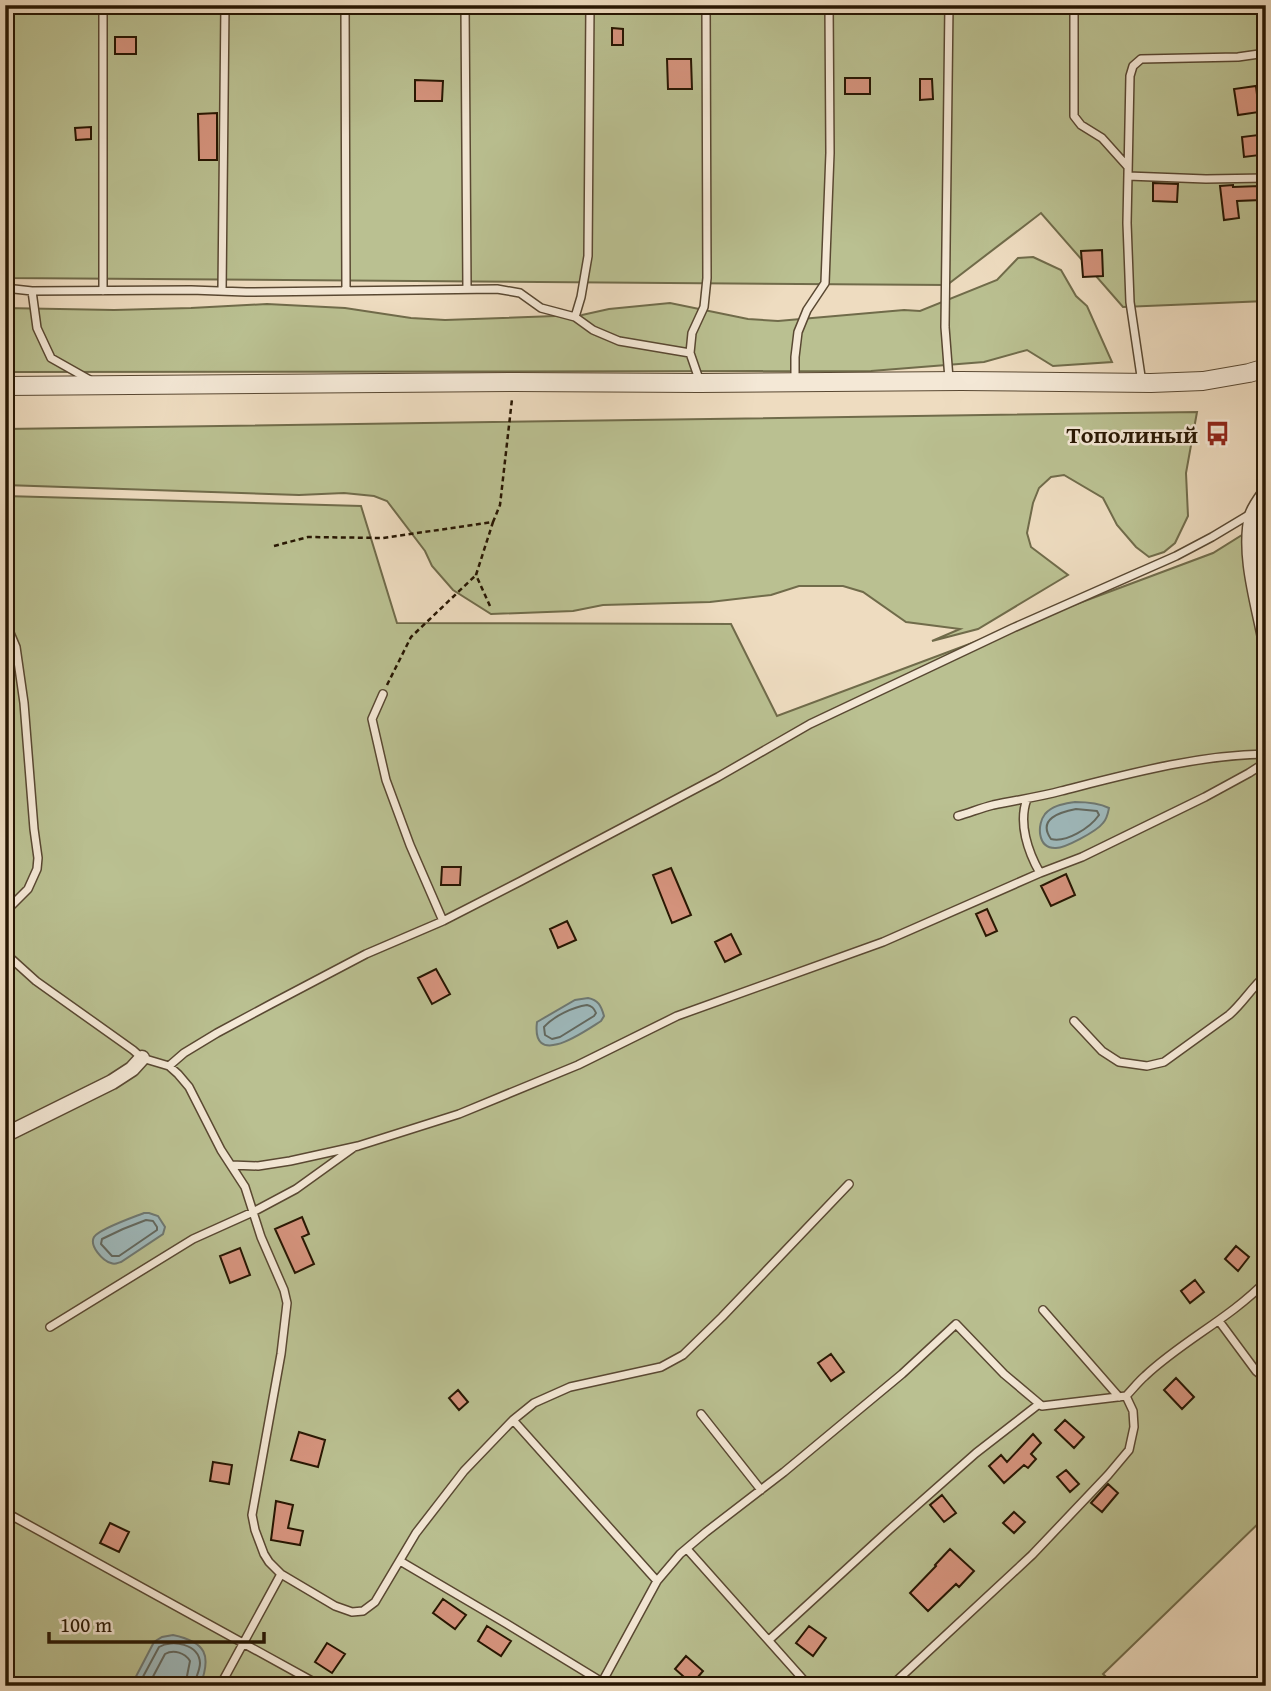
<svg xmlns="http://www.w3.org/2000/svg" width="1271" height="1691" font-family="'Gentium Book Plus',serif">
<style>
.green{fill:#bac091;stroke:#706b4a;stroke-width:2}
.water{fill:#9eb9bc;stroke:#6e7872;stroke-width:2}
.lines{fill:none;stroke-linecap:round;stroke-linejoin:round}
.shore{stroke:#62685f;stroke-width:2}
.building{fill:#d6947e;stroke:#271602;stroke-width:2}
.service-casing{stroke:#594832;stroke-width:10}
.minor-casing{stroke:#594832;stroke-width:17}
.tertiary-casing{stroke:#594832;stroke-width:20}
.path{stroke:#271602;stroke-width:2.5;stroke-dasharray:5 3.5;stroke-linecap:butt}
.service{stroke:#f4e8d6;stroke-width:7}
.minor{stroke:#f4e8d6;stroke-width:14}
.tertiary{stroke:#f4e8d6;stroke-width:18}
.labels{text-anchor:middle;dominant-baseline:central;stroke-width:5;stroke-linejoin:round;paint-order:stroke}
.poi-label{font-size:24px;font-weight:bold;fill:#271602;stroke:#f4e8d6;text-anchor:end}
</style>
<rect width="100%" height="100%" fill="#eedcc0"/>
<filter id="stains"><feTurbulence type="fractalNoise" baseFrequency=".00286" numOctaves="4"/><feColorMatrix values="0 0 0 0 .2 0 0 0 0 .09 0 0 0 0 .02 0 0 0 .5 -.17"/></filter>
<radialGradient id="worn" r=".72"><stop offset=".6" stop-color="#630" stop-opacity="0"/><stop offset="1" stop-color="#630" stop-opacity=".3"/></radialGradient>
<path class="green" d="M 5,5 L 1266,5 L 1266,301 L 1123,307 L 1041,213 L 947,285 L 5,278 Z
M 1033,257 L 1061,270 L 1076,296 L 1087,306 L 1112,362 L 1053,366 L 1027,350 L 984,362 L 871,371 L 5,372 L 5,308 L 114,310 L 191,308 L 267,304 L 345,308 L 411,318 L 445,320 L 582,315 L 609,309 L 670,303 L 748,319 L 778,321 L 904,310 L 920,311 L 997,280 L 1018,258 Z
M 1197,412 L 1186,473 L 1188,516 L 1175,543 L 1164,552 L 1149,557 L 1136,547 L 1117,525 L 1103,498 L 1064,475 L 1051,477 L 1039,488 L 1033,503 L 1027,533 L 1031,547 L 1068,575 L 978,629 L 932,641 L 960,629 L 906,622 L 863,592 L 843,586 L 799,586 L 771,595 L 710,602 L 603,605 L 573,611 L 491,614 L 453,590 L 432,566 L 425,551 L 387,501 L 374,496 L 344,493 L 299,495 L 5,485 L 5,429 Z
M 5,496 L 361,506 L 397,623 L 731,624 L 777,716 L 1213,553 L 1266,520 L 1266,1519 L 1264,1518 L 1103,1674 L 1116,1686 L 5,1686 Z"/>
<path class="water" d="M 1075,802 C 1087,802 1099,803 1109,808 C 1108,813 1107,819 1103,823 C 1097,831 1064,849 1055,848 C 1037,848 1037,824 1045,814 C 1053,805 1064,804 1075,802 Z
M 588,998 C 598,1000 601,1005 604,1016 L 601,1021 C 585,1031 531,1070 537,1022 L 575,1000 Z
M 144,1213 L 149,1213 L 158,1216 L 165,1227 L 163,1234 L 121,1262 C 117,1263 115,1265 111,1263 C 103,1261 89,1246 94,1237 C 99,1229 134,1217 144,1213 Z
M 173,1635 C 206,1642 212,1655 200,1686 L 131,1686 L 154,1642 L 162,1637 Z"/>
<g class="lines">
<path class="shore" d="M 1076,809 L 1097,811 L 1099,815 C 1090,828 1066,843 1051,839 C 1037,819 1060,812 1076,809 Z
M 587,1005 C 592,1006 594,1008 596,1013 L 594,1016 L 560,1037 L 552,1039 L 545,1035 L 544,1027 C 554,1016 573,1007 587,1005 Z
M 146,1220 L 153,1221 L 157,1227 L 157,1230 L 119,1256 L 112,1256 L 101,1244 L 102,1239 L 123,1229 Z
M 138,1686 L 159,1647 C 172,1639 199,1644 200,1663 C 200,1671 195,1678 194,1686
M 148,1686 L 165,1654 C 174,1649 185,1653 190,1661 L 185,1686"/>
</g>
<path class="building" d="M 612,28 L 623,29 L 623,45 L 612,45 Z
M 115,37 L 136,37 L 136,54 L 115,54 Z
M 667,59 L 691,59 L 692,89 L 668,89 Z
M 845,78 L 870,78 L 870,94 L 845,94 Z
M 920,79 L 932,79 L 933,99 L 920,100 Z
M 415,80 L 443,81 L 442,101 L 415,101 Z
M 1256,86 L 1259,112 L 1238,115 L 1234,89 Z
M 217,113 L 217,160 L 199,160 L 198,114 Z
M 91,127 L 91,139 L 76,140 L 75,128 Z
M 1258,135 L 1260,155 L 1244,157 L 1242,137 Z
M 1153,183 L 1178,184 L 1177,202 L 1153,201 Z
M 1233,185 L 1233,187 L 1260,186 L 1261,200 L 1237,201 L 1239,218 L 1224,220 L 1220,186 Z
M 1102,250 L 1103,276 L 1083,277 L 1081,251 Z
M 442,867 L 461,867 L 460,885 L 441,885 Z
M 671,868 L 691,915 L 672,923 L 653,875 Z
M 1066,874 L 1075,895 L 1051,906 L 1041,886 Z
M 987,909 L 997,931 L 986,936 L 976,914 Z
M 567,921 L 576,940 L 558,948 L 550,929 Z
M 731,934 L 741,954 L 725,962 L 715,942 Z
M 436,969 L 450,994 L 432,1004 L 418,978 Z
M 302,1217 L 309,1234 L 302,1237 L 314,1264 L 295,1273 L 275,1229 Z
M 1236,1246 L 1249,1257 L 1238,1271 L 1225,1259 Z
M 240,1248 L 250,1275 L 230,1283 L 220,1256 Z
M 1195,1280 L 1204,1292 L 1190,1303 L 1181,1291 Z
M 831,1354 L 844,1372 L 831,1381 L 818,1363 Z
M 1176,1378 L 1194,1397 L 1182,1409 L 1164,1390 Z
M 458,1390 L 468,1402 L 459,1410 L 449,1398 Z
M 1065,1420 L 1084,1437 L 1074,1448 L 1055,1430 Z
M 299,1432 L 325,1440 L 318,1467 L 291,1460 Z
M 1033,1434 L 1041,1443 L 1031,1454 L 1036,1459 L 1028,1468 L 1024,1465 L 1004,1483 L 989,1466 L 1001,1455 L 1007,1462 Z
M 213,1462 L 232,1465 L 229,1484 L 210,1481 Z
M 1066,1470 L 1079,1484 L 1070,1492 L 1057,1477 Z
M 1108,1484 L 1118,1493 L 1102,1512 L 1091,1503 Z
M 942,1495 L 956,1513 L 944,1522 L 930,1505 Z
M 276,1501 L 293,1505 L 288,1528 L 303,1531 L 300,1545 L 271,1540 Z
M 1014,1512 L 1025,1522 L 1014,1533 L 1003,1523 Z
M 110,1523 L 129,1532 L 119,1552 L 100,1543 Z
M 950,1549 L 974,1571 L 959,1587 L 956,1584 L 928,1611 L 910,1593 L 936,1566 L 935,1565 Z
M 443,1599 L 466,1615 L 455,1629 L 433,1613 Z
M 487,1626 L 511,1641 L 501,1656 L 478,1641 Z
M 809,1626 L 826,1638 L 813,1656 L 796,1643 Z
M 327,1643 L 345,1654 L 332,1673 L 315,1662 Z
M 686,1656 L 703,1671 L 692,1684 L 675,1669 Z"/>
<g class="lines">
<defs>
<path id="service" d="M 345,5 L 346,290
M 465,5 L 467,289
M 949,5 L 945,327 L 949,379
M 1074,5 L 1074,116 L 1081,125 L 1102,138 L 1128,167
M 1128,176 L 1206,179 L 1266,178
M 5,288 L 32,291 L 191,290 L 246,292 L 497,289 L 520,293 L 541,308 L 575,317 L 593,330 L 619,341 L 690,353
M 32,291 L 37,328 L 51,358 L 90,380
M 103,291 L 103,5
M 222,291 L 225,5
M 575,317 L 581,297 L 588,256 L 590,5
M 700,382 L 690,353 L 692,333 L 704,307 L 707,278 L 706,5
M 795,382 L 795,357 L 798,332 L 807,310 L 825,283 L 830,153 L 829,5
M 1142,383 L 1130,302 L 1127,223 L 1130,76 L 1133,66 L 1141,59 L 1238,57 L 1266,53
M 5,621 L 16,647 L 24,703 L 34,829 L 38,858 L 37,869 L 28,889 L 5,912
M 383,694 L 372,719 L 386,780 L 410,845 L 443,921
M 1027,799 C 1018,823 1028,852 1040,873
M 958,816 C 969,813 981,808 993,805 C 1016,800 1039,797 1061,791 C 1128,774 1197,755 1266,754
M 5,953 L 36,981 L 133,1050 L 142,1058 L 169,1066 L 178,1074 L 189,1087 L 221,1150 L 245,1187 L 261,1237 L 284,1290 L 287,1303 L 281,1354 L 252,1515 L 255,1530 L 264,1554 L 269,1562 L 281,1574 L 335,1606 L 352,1612 L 363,1611 L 375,1602 L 416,1533 L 464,1471 L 513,1420 L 534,1403 L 570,1387 L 661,1367 L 683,1355 L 722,1317 L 849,1184
M 1074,1021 L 1102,1051 L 1119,1062 L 1147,1066 L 1164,1062 L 1229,1015 C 1243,1003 1252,987 1266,975
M 169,1066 L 184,1053 L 217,1033 L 271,1004 L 366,954 L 443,921 L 521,881 L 718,777 L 810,724 L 1013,628 L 1176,556 L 1212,537 L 1252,513
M 231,1165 L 258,1166 L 290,1161 L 358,1146 L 459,1114 L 578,1065 L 677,1016 L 883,942 L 1040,873 L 1082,857 L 1205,797 L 1249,773 L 1266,762
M 1043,1310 L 1119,1397
M 1219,1321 L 1256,1371 L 1266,1379
M 50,1327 L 193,1239 L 253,1212 L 296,1189 L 353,1148
M 701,1414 L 761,1490
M 513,1420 L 657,1581
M 5,1512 L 321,1686
M 687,1549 L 809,1686
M 400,1561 L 507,1624 L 602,1682
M 769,1640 L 889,1530 L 976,1453 L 1039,1404
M 5,1676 L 22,1686
M 220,1686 L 281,1574
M 600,1686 L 657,1581 L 680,1554 L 706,1532 L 784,1472 L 902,1374 L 956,1324 L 1004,1374 L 1042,1406 L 1126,1396
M 891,1686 L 1032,1555 L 1108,1475 L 1129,1450 L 1134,1427 L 1133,1411 L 1126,1396 C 1132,1390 1138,1382 1145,1376 C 1182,1341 1229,1319 1266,1281"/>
<path id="minor" d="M 1266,492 C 1261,499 1254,508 1252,516 C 1243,555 1259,605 1266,643
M 5,1135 L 112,1082 L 132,1069 L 142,1058"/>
<path id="tertiary" d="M 5,386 L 514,382 L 700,383 L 961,381 L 1151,383 L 1203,381 L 1249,373 L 1266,368"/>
</defs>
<use href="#service" class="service-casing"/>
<use href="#minor" class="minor-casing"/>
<use href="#tertiary" class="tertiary-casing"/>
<path class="path" d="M 274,546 L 308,537 L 383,538 L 493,522 L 500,505 L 512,399
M 490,606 L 476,575 L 493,522
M 387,685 L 411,637 L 476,575"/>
<use href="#service" class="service"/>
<use href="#minor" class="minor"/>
<use href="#tertiary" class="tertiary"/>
</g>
<defs>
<symbol id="bus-bare" viewBox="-9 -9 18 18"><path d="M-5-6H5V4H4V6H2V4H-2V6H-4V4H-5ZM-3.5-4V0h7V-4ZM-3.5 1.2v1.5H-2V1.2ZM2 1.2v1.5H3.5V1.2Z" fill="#8f2418" stroke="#f4e8d6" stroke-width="2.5" paint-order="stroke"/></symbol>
</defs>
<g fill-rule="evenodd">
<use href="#bus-bare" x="1200" y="416" width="35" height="35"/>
</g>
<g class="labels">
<g class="poi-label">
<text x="1198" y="434">Тополиный</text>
</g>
</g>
<rect width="1271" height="1691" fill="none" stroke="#eedcc0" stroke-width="28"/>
<rect x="7" y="7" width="1257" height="1677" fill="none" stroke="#271602" stroke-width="3.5"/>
<rect x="14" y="14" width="1243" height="1663" fill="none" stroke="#271602" stroke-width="2"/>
<path d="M49 1632v10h215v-10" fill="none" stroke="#271602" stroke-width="3.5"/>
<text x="60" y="1632" font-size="21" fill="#271602" stroke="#f4e8d6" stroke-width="5" paint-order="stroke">100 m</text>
<rect width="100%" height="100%" filter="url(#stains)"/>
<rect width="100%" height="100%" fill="url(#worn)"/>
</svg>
